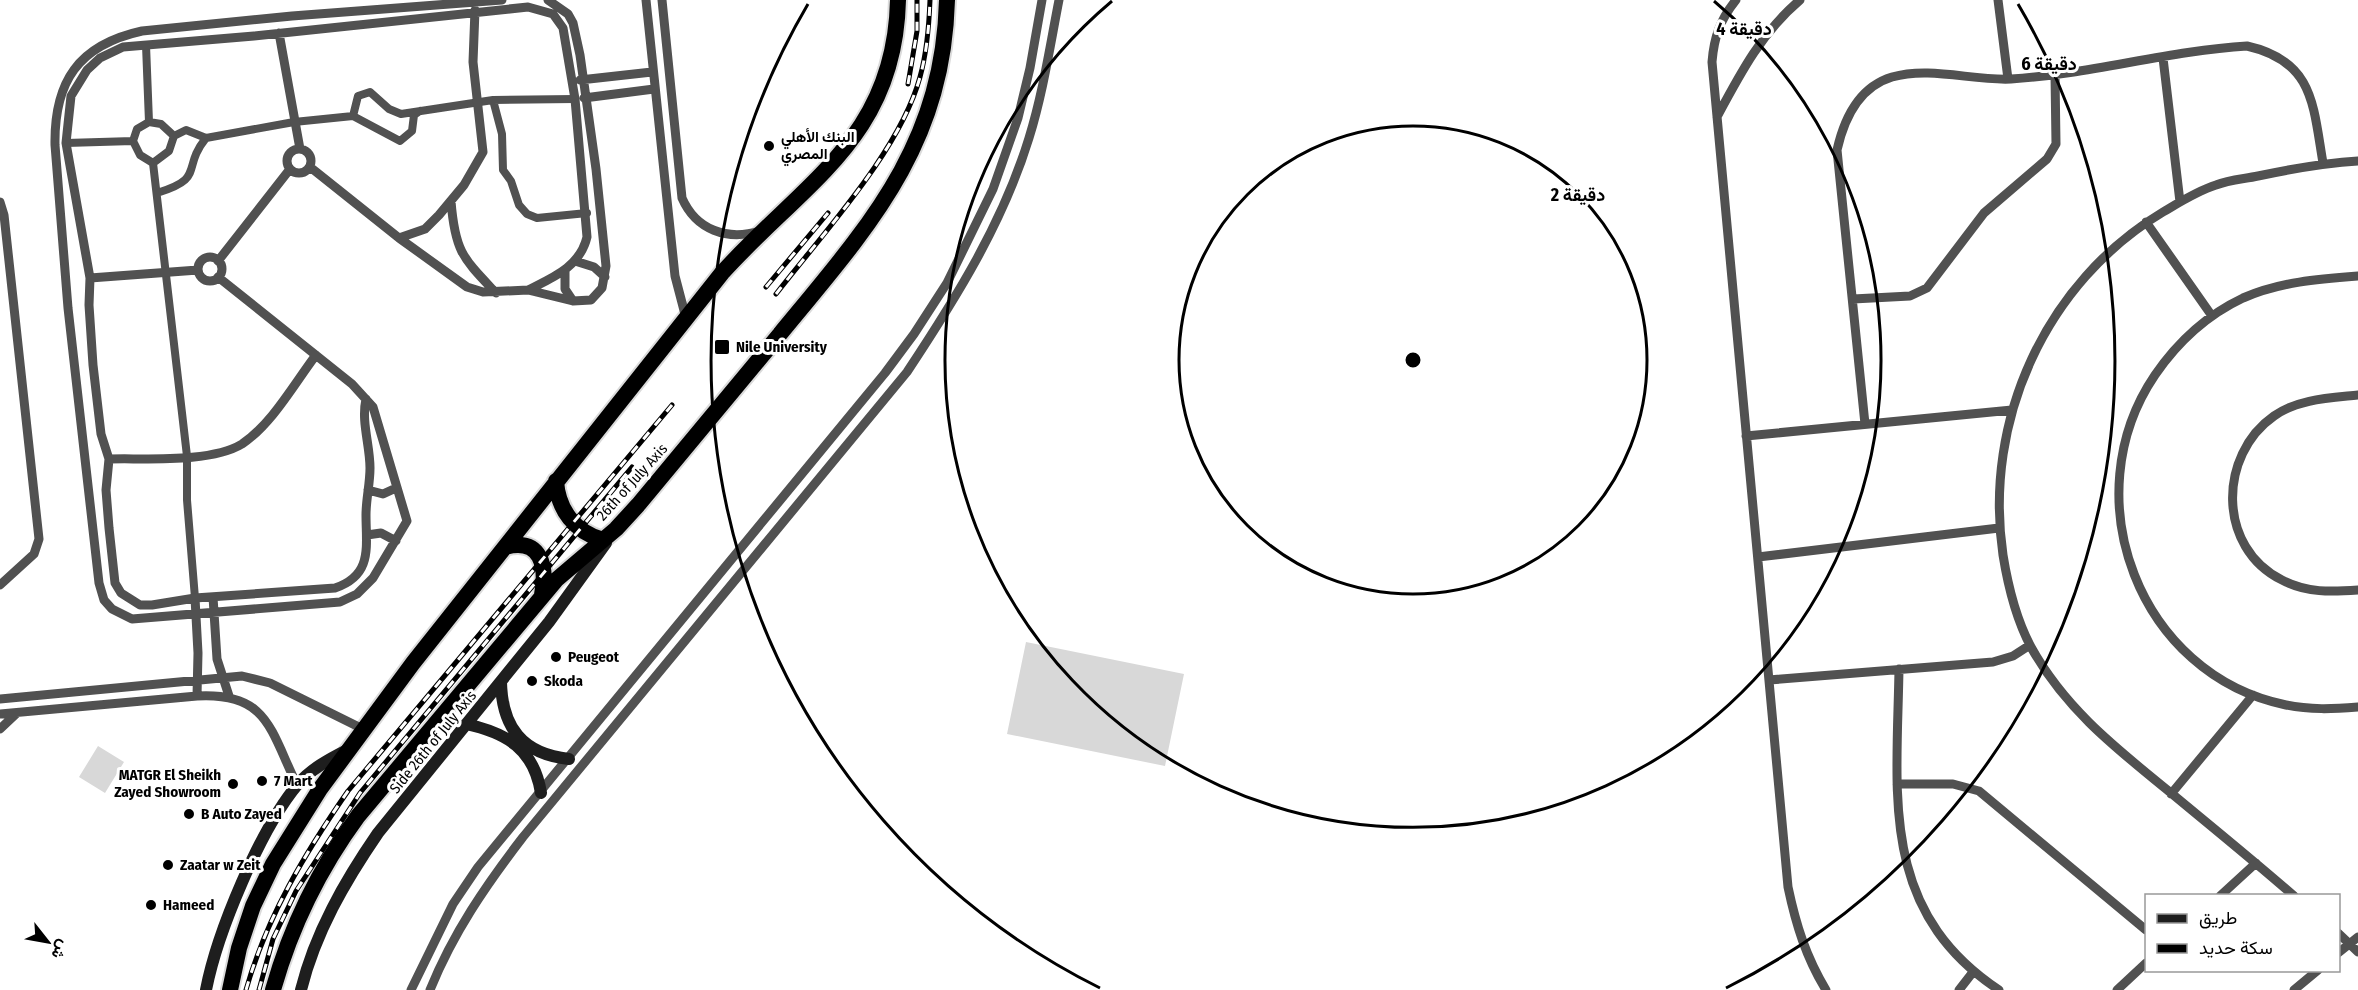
<svg xmlns="http://www.w3.org/2000/svg" width="2358" height="990" font-family="'Fira Sans Condensed',Vazirmatn,sans-serif">
<style>
.pitch{fill:#d8d8d8}
.lines{fill:none;stroke-linecap:round;stroke-linejoin:round}
.trunk-casing{stroke:#dbdbdb;stroke-width:20}
.pedestrian{stroke:#515151;stroke-width:8}
.minor{stroke:#515151;stroke-width:9}
.secondary{stroke:#1e1e1e;stroke-width:12}
.trunk{stroke:#000;stroke-width:16}
.rail-casing{stroke:#000;stroke-width:5}
.rail{stroke:#fff;stroke-width:3;stroke-dasharray:9;stroke-linecap:butt}
.ring{fill:none;stroke:#000;stroke-width:3}
.poi-dot{fill:#000;stroke:#fff;stroke-width:2}
.labels{text-anchor:middle;dominant-baseline:central;stroke-width:6;stroke-linejoin:round;paint-order:stroke}
.poi-label{font-size:15px;font-weight:bold;fill:#000;stroke:#fff;text-anchor:start}
.street-label{font-size:15px;fill:#000;stroke:#fff}
.centre{fill:#000;stroke:#fff;stroke-width:3}
.ring-label{font-size:18px;text-anchor:middle;font-weight:bold;fill:#000;stroke:#fff;stroke-width:6;stroke-linejoin:round;paint-order:stroke}
</style>
<rect width="100%" height="100%" fill="#fff"/>
<path class="pitch" d="M 1026,642 L 1184,674 L 1165,766 L 1007,734 Z
M 98,746 L 124,762 L 105,793 L 79,777 Z"/>
<g class="lines">
<defs>
<path id="trunk" d="M 556,481 C 558,510 575,532 603,540
M 505,547 C 542,537 547,567 542,595
M 230,990 L 239,948 L 253,906 L 273,864 L 320,789 L 413,663 L 722,273 C 804,182 895,138 898,0
M 273,990 C 291,926 319,869 358,816 L 556,580 L 616,529 L 638,505 C 686,448 733,391 780,334 C 868,227 943,147 947,0"/>
</defs>
<use href="#trunk" class="trunk-casing"/>
<path class="pedestrian" d="M 146,45 L 149,122
M 493,100 L 502,134 L 503,170 L 511,181 L 519,205 L 527,214 L 537,218 L 587,213
M 420,111 L 414,115 L 412,131 L 400,141 L 353,116 L 358,96 L 370,92 L 389,109 L 401,114 L 493,100 L 575,99
M 149,122 L 161,124 L 174,136 L 169,151 L 153,163 L 140,155 L 133,141 L 137,129 Z
M 174,136 L 186,130 L 206,138 L 294,122 L 353,116
M 66,143 L 133,141
M 153,163 L 187,456 L 187,500 L 195,598
M 157,193 C 206,178 181,169 206,138"/>
<path class="minor" d="M 646,0 L 675,276 L 686,318
M 662,0 L 682,198 C 696,230 727,241 760,231
M 1736,0 C 1720,20 1714,37 1712,62 L 1788,887 C 1796,925 1806,957 1826,990
M 1998,0 L 2008,79
M 279,33 L 300,149
M 2163,58 L 2180,202
M 580,80 L 652,72
M 584,98 L 654,89
M 1717,117 C 1740,74 1762,32 1800,0
M287 161a12 12 0 1 1 24 0a12 12 0 1 1-24 0Z
M 310,167 L 399,238 L 467,287 L 483,292 L 528,290 L 573,301 L 591,300 L 602,288 L 606,266 L 596,169 L 580,55 L 573,23 L 568,14 L 548,0
M 451,201 C 455,252 463,258 496,293
M 0,202 L 4,215 L 39,539 L 34,554 L 0,585
M 2146,222 L 2212,316
M 399,238 L 425,229 L 439,215 L 464,185 L 483,152 L 473,62 L 475,10
M198 269a12 12 0 1 1 24 0a12 12 0 1 1-24 0Z
M 218,261 L 290,169
M 575,261 L 594,267 L 605,277
M 565,271 L 565,289 L 573,301
M 2358,276 C 2318,279 2280,282 2243,298 C 2207,315 2177,343 2155,375 C 2072,497 2139,675 2286,705 C 2310,710 2333,709 2358,707
M 218,277 L 352,384 L 373,407 L 407,521 L 373,578 L 357,594 L 340,602 L 132,619 L 112,609 L 104,600 L 99,583 L 68,308 L 55,145 C 54,82 78,45 142,31 L 292,16 L 502,0
M 90,278 L 198,270
M 1853,299 L 1910,296 L 1927,288 L 1984,213 L 2047,159 L 2056,144 L 2055,75
M 2358,395 C 2330,398 2298,399 2274,416 C 2218,455 2217,548 2282,580 C 2307,593 2331,592 2358,590
M 366,399 C 361,422 370,445 370,468 C 370,484 366,499 366,515 C 366,547 373,575 335,588 L 195,598 L 152,605 L 140,605 L 121,593 L 115,583 L 109,528 L 106,490 L 109,459 L 101,434 L 93,365 L 89,305 L 90,278 L 66,143 L 71,96 L 87,70 L 100,58 L 123,47 L 254,36 L 528,7 L 553,14 L 563,28 L 575,99 L 587,237 C 580,267 552,278 528,290
M 1865,424 L 1837,150 C 1844,119 1859,87 1892,77 C 1930,66 1973,81 2011,79 C 2090,74 2168,51 2247,46 C 2314,61 2313,105 2323,163
M 1746,436 L 2012,410
M 109,459 C 145,458 211,463 242,444 C 272,424 294,384 316,355
M 368,490 L 383,494 L 396,488
M 367,535 L 381,533 L 396,541
M 1758,557 L 1999,528
M 213,597 L 217,659 L 229,696
M 195,598 L 198,653 L 197,696
M 1899,669 C 1897,796 1879,910 1999,990
M 1769,680 L 1993,662 L 2013,656 L 2030,645
M 0,699 L 242,676 L 270,683 L 363,729
M 0,714 L 197,696 C 268,692 270,730 297,785
M 0,729 L 17,713
M 1897,784 L 1953,784 L 1979,791 L 2146,930
M 2171,794 L 2253,695
M 2220,896 L 2256,863
M 2294,896 C 2254,861 2212,827 2171,793 C 2117,749 2065,709 2031,647 C 2016,619 2008,586 2003,555 C 1983,420 2046,282 2163,212 C 2180,202 2197,191 2216,185 C 2229,180 2244,179 2258,176 C 2291,169 2324,163 2358,161
M 2338,933 L 2358,952
M 2338,953 L 2358,937
M 411,990 L 453,904 L 478,867 L 885,373 L 914,334 L 947,283 L 993,189 L 1018,118 L 1030,68 L 1042,0
M 430,990 C 453,933 486,885 523,837 L 907,372 C 956,298 1003,223 1029,138 C 1043,93 1050,46 1059,0
M 1959,990 L 1973,972
M 2117,990 L 2146,963
M 2294,990 L 2318,970"/>
<path class="secondary" d="M 501,682 C 502,727 522,754 569,759
M 466,724 C 507,733 534,749 541,793
M 206,990 C 217,933 260,829 298,784 C 311,769 329,759 347,750
M 301,990 C 315,933 345,881 378,833 L 549,622 L 606,543"/>
<use href="#trunk" class="trunk"/>
<defs>
<path id="rail" d="M 908,84 L 917,31 L 917,0
M 766,287 L 828,213
M 776,294 C 823,233 900,151 920,77 C 927,52 929,26 930,0
M 246,990 C 267,916 305,853 348,791 L 672,405
M 259,990 L 273,939 L 296,891 L 360,793 L 632,467"/>
</defs>
<use href="#rail" class="rail-casing"/>
<use href="#rail" class="rail"/>
</g>
<g class="ring">
<circle cx="1413" cy="360" r="234"/>
<path d="M1714 1A468 468 0 1 1 1112 1"/>
<path d="M1100 988A702 702 0 0 1 808 4M2018 4A702 702 0 0 1 1726 988"/>
</g>
<g class="poi-dot">
<circle cx="769" cy="146" r="6"/>
<rect x="714" y="339" width="16" height="16" rx="3"/>
<circle cx="556" cy="657" r="6"/>
<circle cx="532" cy="681" r="6"/>
<circle cx="262" cy="781" r="6"/>
<circle cx="233" cy="784" r="6"/>
<circle cx="189" cy="814" r="6"/>
<circle cx="168" cy="865" r="6"/>
<circle cx="151" cy="905" r="6"/>
</g>
<g class="labels">
<g class="poi-label">
<text x="781" y="137">البنك الأهلي<tspan x="781" dy="17">المصري</tspan></text>
<text x="736" y="347">Nile University</text>
<text x="568" y="657">Peugeot</text>
<text x="544" y="681">Skoda</text>
<text x="221" y="775" text-anchor="end">MATGR El Sheikh<tspan x="221" dy="17">Zayed Showroom</tspan></text>
<text x="274" y="781">7 Mart</text>
<text x="201" y="814">B Auto Zayed</text>
<text x="180" y="865">Zaatar w Zeit</text>
<text x="163" y="905">Hameed</text>
</g>
<g class="street-label">
<text transform="translate(632 482) rotate(-48)">26th of July Axis</text>
<text transform="translate(433 742) rotate(-51)">Side 26th of July Axis</text>
</g>
</g>
<circle cx="1413" cy="360" r="9" class="centre"/>
<g class="ring-label">
<text x="1744" y="35">4 دقيقة</text>
<text x="2049" y="70">6 دقيقة</text>
<text x="1578" y="201">2 دقيقة</text>
</g>
<rect x="2145" y="894" width="195" height="78" fill="#ffffff" stroke="#999999" stroke-width="1.5"/>
<rect x="2157" y="914" width="30" height="9" fill="#1e1e1e" stroke="#999999" stroke-width="1.5"/>
<text x="2199" y="924" font-size="18" fill="#000000">طريق</text>
<rect x="2157" y="944" width="30" height="9" fill="#000000" stroke="#999999" stroke-width="1.5"/>
<text x="2199" y="954" font-size="18" fill="#000000">سكة حديد</text>
<g transform="translate(48 942) rotate(121)" stroke="#ffffff" stroke-width="4.5" paint-order="stroke">
<path d="M0-4.5L10 22L0 15L-10 22Z" fill="#000000"/>
<text y="-9" font-size="16" font-weight="bold" text-anchor="middle" fill="#000000">ش</text>
</g>
</svg>
